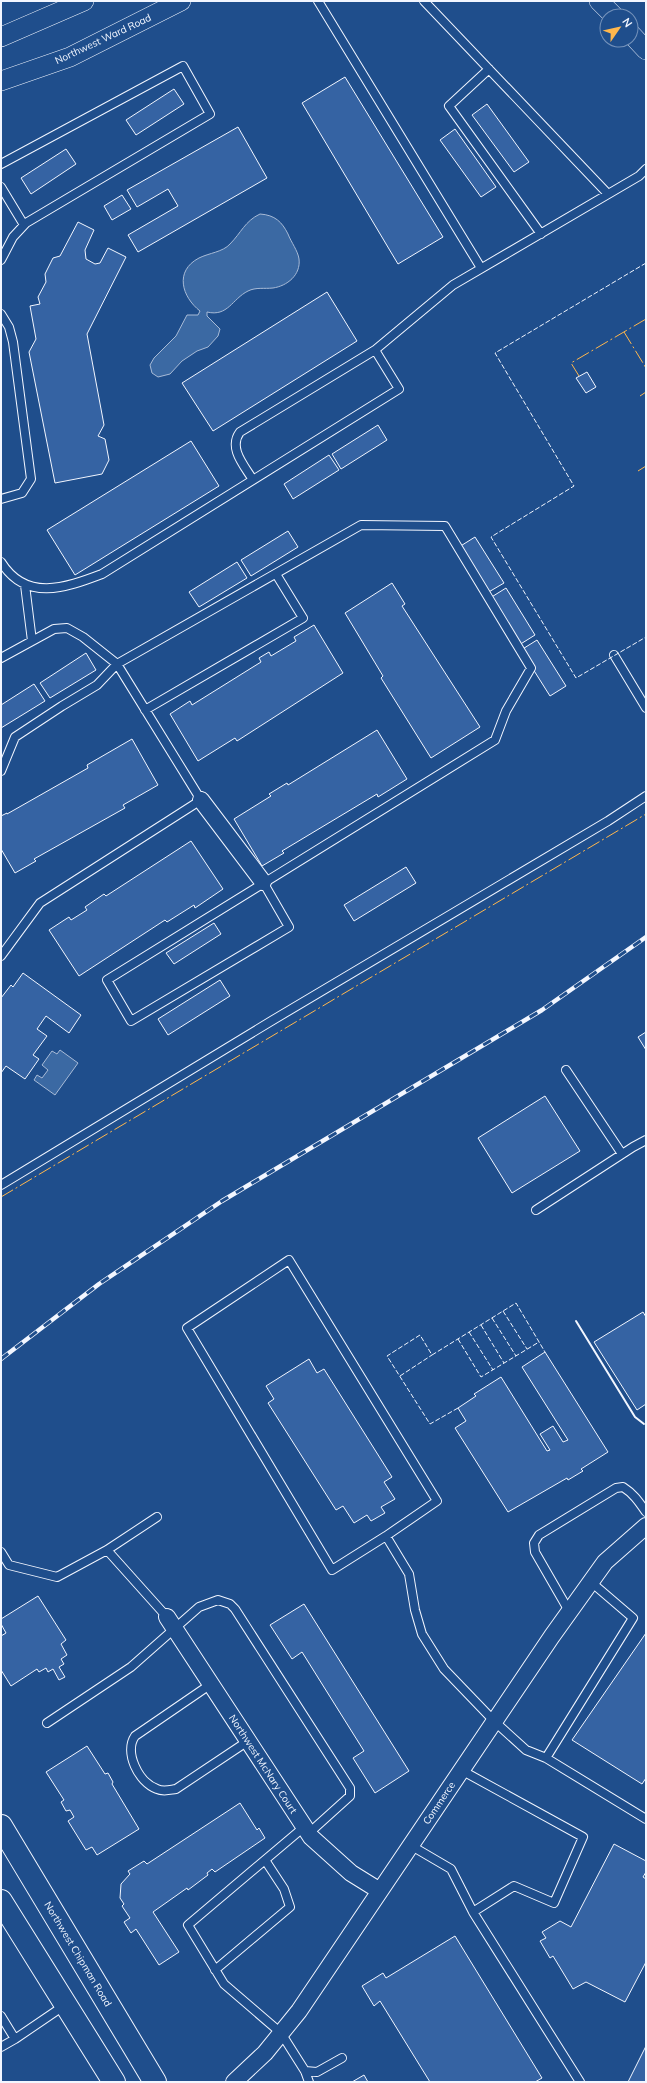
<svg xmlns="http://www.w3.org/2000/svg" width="647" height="2083" font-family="Mulish,sans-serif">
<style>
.water{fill:#3b69a3;stroke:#a8bbd7}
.building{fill:#3563a3;stroke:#f2f6ff}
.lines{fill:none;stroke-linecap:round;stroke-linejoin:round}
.service-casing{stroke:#f2f6ff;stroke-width:10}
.minor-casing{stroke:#f2f6ff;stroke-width:18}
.tertiary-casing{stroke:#f2f6ff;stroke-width:20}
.secondary-casing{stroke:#f2f6ff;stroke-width:24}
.service{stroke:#1f4e8c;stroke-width:8}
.minor{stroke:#1f4e8c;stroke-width:16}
.tertiary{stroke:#1f4e8c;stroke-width:19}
.secondary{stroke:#1f4e8c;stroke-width:22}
.rail-casing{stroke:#f2f6ff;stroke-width:4.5}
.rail{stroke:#1f4e8c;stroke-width:3;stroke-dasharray:9;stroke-linecap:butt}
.fence{stroke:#f2f6ff;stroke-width:1;stroke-dasharray:5 2;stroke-linecap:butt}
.wall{stroke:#f2f6ff;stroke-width:2}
.power{stroke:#ffb74d;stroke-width:1;stroke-dasharray:14 3 2 3;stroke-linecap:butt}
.labels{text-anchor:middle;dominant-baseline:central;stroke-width:3;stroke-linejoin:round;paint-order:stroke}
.street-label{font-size:10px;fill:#f2f6ff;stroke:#1f4e8c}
</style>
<rect width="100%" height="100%" fill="#1f4e8c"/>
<path class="water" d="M 260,214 C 275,215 282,222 288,234 C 291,242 298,251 299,259 C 301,275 287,286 273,288 C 264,289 256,287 248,291 C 232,299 228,317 207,312 L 207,316 L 220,329 L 218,336 L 208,347 L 197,351 L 182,361 L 170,374 L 158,377 L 152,373 L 150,365 L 154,358 L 176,336 L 187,315 L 198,315 L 200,311 C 182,297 174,271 199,258 C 209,253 223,252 230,244 C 241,233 245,221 260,214 Z
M 60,1050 L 78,1063 L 55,1095 L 34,1080 L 37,1075 L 42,1078 L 48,1070 L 42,1065 L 52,1051 L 57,1054 Z"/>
<path class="building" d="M 345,77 L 443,237 L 398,264 L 302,103 Z
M 174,89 L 184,104 L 136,135 L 126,120 Z
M 487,104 L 529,162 L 514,172 L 472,115 Z
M 238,127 L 267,178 L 138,252 L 128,235 L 178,206 L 168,189 L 137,207 L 127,190 Z
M 455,129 L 496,187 L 481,197 L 440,140 Z
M 66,149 L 76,164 L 31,194 L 21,178 Z
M 122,195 L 131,209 L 112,220 L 104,206 Z
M 78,222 L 94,230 L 85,250 L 86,259 L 95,264 L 100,263 L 108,248 L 126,257 L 87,334 L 104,425 L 98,436 L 105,439 L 109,460 L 102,474 L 55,483 L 29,352 L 36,339 L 30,306 L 40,304 L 38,297 L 46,282 L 45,274 L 53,258 L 60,256 Z
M 327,292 L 357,341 L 213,431 L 182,383 Z
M 587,372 L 596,387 L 586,393 L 576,378 Z
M 378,425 L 387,440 L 341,469 L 332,454 Z
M 191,441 L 219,486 L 75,575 L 47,530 Z
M 329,455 L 339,470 L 293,499 L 284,484 Z
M 288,531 L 298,547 L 251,576 L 241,560 Z
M 475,537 L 504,583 L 487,593 L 459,547 Z
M 237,562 L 247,578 L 199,607 L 189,592 Z
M 392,583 L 405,604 L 402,606 L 480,727 L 431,758 L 381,678 L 383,676 L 345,613 Z
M 506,588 L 535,635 L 519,645 L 490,598 Z
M 314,625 L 343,673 L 237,741 L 235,738 L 198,761 L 170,714 L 190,701 L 192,705 L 261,662 L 259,658 L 269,652 L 271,656 L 296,641 L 294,637 Z
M 537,640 L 566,686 L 550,696 L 521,650 Z
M 86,653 L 96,670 L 50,698 L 40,683 Z
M 34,684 L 45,701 L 1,728 L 1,705 Z
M 377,730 L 407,779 L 378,797 L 377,794 L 282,851 L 284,853 L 262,866 L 234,819 L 271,796 L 269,794 L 287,783 L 288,785 Z
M 132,739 L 158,785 L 123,805 L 125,808 L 34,859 L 36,861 L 15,873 L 1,849 L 1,816 L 7,813 L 7,814 L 88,768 L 87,765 Z
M 191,841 L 223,889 L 195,908 L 194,905 L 167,922 L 165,920 L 79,976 L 49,930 L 69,917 L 71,920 L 87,910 L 85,907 L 104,894 L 106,896 Z
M 406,867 L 416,883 L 354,921 L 344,905 Z
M 214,923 L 221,934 L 174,964 L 166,953 Z
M 23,973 L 81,1015 L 69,1033 L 46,1016 L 37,1029 L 47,1036 L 33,1055 L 39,1059 L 25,1079 L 6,1066 L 1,1073 L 1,998 L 11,985 L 13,987 Z
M 220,980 L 230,996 L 168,1035 L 158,1019 Z
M 646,1032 L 646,1050 L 638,1037 Z
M 545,1096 L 580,1151 L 512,1193 L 478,1138 Z
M 643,1312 L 646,1317 L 646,1404 L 637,1410 L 594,1342 Z
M 545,1352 L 608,1452 L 581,1469 L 583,1471 L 568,1480 L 567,1478 L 508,1512 L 455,1428 L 466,1421 L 458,1408 L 476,1396 L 474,1394 L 501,1377 L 547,1451 L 550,1450 L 540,1434 L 553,1426 L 563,1442 L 568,1440 L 522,1367 Z
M 309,1359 L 317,1373 L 324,1369 L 392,1477 L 384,1482 L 395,1499 L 381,1507 L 385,1513 L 371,1521 L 367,1515 L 354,1523 L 343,1506 L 336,1510 L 268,1403 L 274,1399 L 266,1386 Z
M 38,1596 L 66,1640 L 61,1644 L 67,1655 L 61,1659 L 64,1664 L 59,1667 L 65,1677 L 59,1680 L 53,1669 L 48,1672 L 46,1668 L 39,1672 L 37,1669 L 11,1686 L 1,1670 L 1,1636 L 6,1633 L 1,1624 L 1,1619 Z
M 304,1604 L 409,1771 L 375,1793 L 353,1758 L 364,1751 L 302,1652 L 292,1659 L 270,1625 Z
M 646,1633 L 646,1778 L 642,1784 L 572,1740 Z
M 87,1746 L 105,1774 L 108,1773 L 113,1782 L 112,1784 L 139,1829 L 97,1855 L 92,1847 L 86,1850 L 68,1821 L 74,1817 L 70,1810 L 66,1811 L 61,1802 L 64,1800 L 46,1772 Z
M 240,1803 L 257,1830 L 259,1828 L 265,1838 L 215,1872 L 212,1869 L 207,1873 L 208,1875 L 188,1890 L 187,1888 L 153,1912 L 179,1952 L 159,1965 L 136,1929 L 131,1933 L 124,1922 L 130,1918 L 122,1906 L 124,1904 L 120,1898 L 121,1884 L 130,1874 L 128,1871 L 144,1861 L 147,1864 Z
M 614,1844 L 646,1861 L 646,1872 L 643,1877 L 646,1879 L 646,1962 L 625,2002 L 586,1982 L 573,1989 L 553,1956 L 550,1958 L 540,1941 L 546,1938 L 542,1932 L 560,1921 L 571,1927 Z
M 455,1936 L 542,2078 L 535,2082 L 430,2082 L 380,2001 L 374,2006 L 362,1986 L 383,1973 L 386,1978 Z
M 646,2046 L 646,2082 L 628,2082 Z
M 364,2075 L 368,2082 L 352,2082 Z"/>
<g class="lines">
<defs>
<path id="service" d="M 318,1 L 481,268
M 424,1 L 608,194
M 489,69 L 449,106 L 541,234
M 1,164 L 183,66 L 210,114 L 26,223 L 13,237 L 1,260
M 1,187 L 24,225
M 1,314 L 9,327 L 13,342 L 31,479 L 22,493 L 1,499
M 253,480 C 244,465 228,448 240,432 L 375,350
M 1,562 C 26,602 65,588 102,574 L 399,389 L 375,350 L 453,285 L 639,176 L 646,169
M 25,585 L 32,641
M 614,655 L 646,708
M 1,658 L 54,629 L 67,628 L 83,637 L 117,664 L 201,800 L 40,903 L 1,956
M 145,710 L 303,618 L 276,574
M 1,771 L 15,737 L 62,706 L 97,685 L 117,664 L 361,525 L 445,526 L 531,668 L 506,711 L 495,740 L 107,980 L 131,1021 L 289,927 L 263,882
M 566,1070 L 622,1154
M 1,1185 L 273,1020 L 608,821 L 646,796
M 536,1210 L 633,1147 L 646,1140
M 386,1536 L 332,1570 L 187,1328 L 289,1260 L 437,1501 L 386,1536 L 409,1574 L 415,1610 L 422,1634 L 444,1669 L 494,1721 L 526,1750 L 546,1758 L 633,1618 L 591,1582
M 107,1550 L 167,1617
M 1,1552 L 9,1565 L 57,1577 L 107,1550 L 157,1517
M 569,1611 L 535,1552 L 534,1543 L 539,1535 L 616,1488 L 623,1487 C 634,1494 639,1502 646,1512
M 211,1684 L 135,1736 C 124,1752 138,1782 157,1789 C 163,1792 169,1790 176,1789 L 248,1741
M 47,1723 L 131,1667 L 199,1607 L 218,1600 L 230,1604 L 235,1609 L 350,1788 L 350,1796 L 309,1833
M 546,1758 L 646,1819
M 304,1827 L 188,1925 L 224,1984 L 281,2033 L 305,2071 L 309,2082
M 410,1845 L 451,1869 L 473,1912 L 514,1886 L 554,1903 L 583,1837 L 461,1770
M 473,1912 L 580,2082
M 215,1970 L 290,1907 L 284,1889 L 265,1860
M 1,2016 L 15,2039 L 65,2005
M 1,2047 L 15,2039
M 305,2071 L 317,2072 L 342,2058"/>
<path id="minor" d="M 201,800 L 263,882
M 167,1617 L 311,1837 L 351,1873 L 380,1891
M 234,2082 L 265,2053 L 299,2011 L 552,1636 L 605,1562 L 646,1526"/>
<path id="tertiary" d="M 599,1 L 614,16
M 631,34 L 646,50
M 1,37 L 84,1
M 1,81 L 70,57 L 181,1"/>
<path id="secondary" d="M 1,1826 L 155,2082
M 1,1901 L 114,2082"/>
</defs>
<use href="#service" class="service-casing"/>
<use href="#minor" class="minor-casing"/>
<use href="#tertiary" class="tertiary-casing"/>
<use href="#secondary" class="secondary-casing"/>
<use href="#service" class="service"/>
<use href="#minor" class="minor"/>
<use href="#tertiary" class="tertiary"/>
<use href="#secondary" class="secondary"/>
<defs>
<path id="rail" d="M 1,1359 L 99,1284 L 222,1201 L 542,1010 L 646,937"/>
</defs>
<use href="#rail" class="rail-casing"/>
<use href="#rail" class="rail"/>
<path class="fence" d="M 646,263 L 495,353 L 574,486 L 491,537 L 576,678 L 646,637
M 503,1311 L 527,1349
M 492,1318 L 516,1356
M 481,1325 L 504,1363
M 469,1332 L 493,1370
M 458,1339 L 481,1377 L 539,1342
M 400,1376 L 432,1355
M 458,1408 L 430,1424 L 387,1356 L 420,1335 L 432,1355 L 516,1303 L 545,1352"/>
<path class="wall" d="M 576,1321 L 635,1417 L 644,1424"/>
<path class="power" d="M 624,332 L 646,368
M 579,376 L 571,363 L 646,319
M 640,396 L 646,392
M 638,471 L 646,466
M 1,1197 L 646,814"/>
</g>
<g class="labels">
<g class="street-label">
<text transform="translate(103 39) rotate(-25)">Northwest Ward Road</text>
<text transform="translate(263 1764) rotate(57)">Northwest McNary Court</text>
<text transform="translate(439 1803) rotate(-56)">Commerce</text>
<text transform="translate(78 1954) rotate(59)">Northwest Chipman Road</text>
</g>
</g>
<rect width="647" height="2083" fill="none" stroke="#f2f6ff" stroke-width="4"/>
<g transform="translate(619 28) rotate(56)"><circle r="19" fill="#1f4e8c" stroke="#7391ba"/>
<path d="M0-3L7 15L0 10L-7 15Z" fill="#ffb74d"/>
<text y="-6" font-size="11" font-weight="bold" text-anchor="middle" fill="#f2f6ff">N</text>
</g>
</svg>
